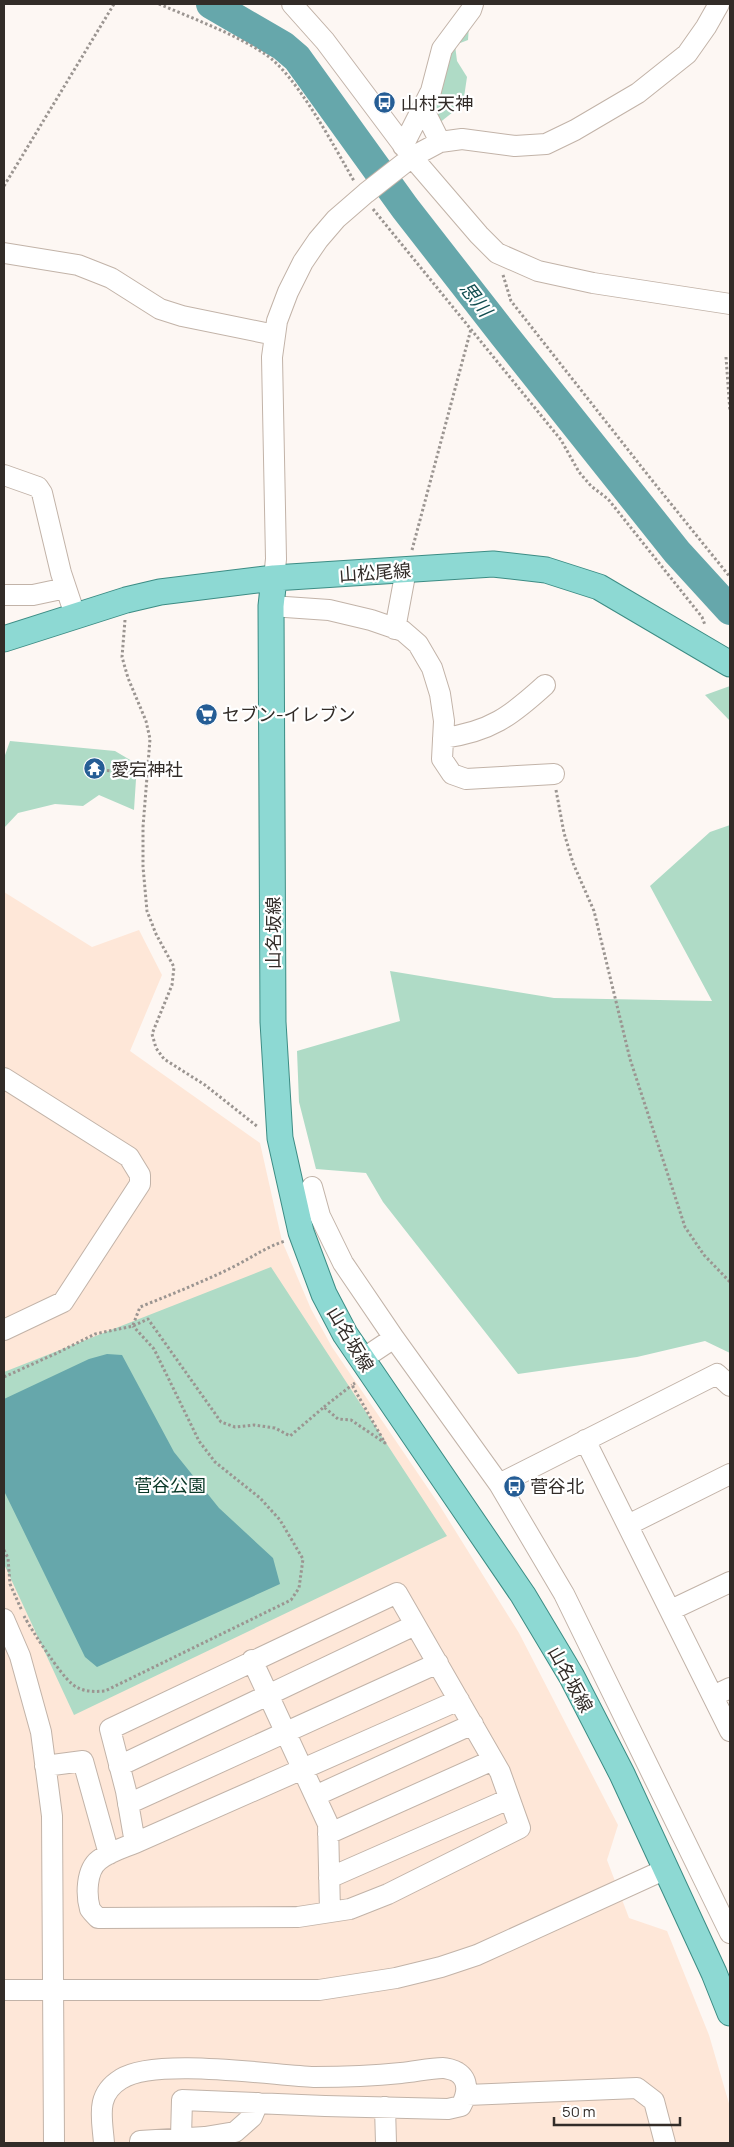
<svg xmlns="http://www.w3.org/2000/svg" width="734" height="2147" font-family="Manrope,'Noto Sans JP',sans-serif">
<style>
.built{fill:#fee7d8}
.green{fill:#afdbc6}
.water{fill:#66a7ab}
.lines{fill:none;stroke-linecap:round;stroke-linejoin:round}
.river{stroke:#66a7ab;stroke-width:30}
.minor-casing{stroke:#c2b3a8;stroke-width:22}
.major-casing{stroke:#3c8c84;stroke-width:27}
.path{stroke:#9b9591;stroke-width:3;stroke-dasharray:2.5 2.5;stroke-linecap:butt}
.minor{stroke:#fff;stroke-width:20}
.major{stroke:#8dd9d3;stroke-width:25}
.labels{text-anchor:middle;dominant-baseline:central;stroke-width:4.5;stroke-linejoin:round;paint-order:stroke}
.poi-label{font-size:18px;fill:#322c28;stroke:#fff;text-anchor:start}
.street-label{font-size:18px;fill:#322c28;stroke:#fff}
.park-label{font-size:18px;fill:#093827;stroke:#fff}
.water-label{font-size:19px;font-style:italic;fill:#134e51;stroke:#fff}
</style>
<rect width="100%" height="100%" fill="#fdf7f3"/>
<path class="built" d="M 4,892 L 92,947 L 139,930 L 162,975 L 130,1051 L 260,1143 L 282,1241 L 311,1309 L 332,1347 L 438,1503 L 519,1633 L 618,1825 L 607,1860 L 629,1918 L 667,1931 L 709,2035 L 730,2107 L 730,2143 L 4,2143 Z"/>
<path class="green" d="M 469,25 L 468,40 L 455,45 L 457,61 L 467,77 L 463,104 L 438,124 L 428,112 L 446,50 Z
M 730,686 L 730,721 L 705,695 Z
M 10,741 L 115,751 L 137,764 L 134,810 L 99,795 L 83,806 L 55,804 L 18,813 L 4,828 L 4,758 Z
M 730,825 L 730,1353 L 705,1341 L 637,1357 L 518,1374 L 383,1202 L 366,1173 L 316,1169 L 299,1102 L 297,1051 L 400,1021 L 390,971 L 554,998 L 712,1001 L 650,886 L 710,832 Z
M 271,1267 L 447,1536 L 74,1715 L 4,1564 L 4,1372 Z"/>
<path class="water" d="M 107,1354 L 122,1355 L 174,1452 L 219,1508 L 273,1558 L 280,1584 L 97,1667 L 85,1657 L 4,1491 L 4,1399 L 89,1359 Z"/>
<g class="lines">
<path class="river" d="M 211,4 L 283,46 L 297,58 L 405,208 L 504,335 L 677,552 L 730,610"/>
<defs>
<path id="minor" d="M 292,4 L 325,41 L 412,157 L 479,235 L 497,253 L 538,271 L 593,283 L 730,304
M 423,108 L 440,142
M 403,146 L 431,91 L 442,49 L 471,10 L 473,4
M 4,253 L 78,265 L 111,278 L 160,309 L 182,316 L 275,335
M 4,475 L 38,487 L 42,493 L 61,573 L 75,615
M 274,578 L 276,559 L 272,357 L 277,321 L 288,292 L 303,262 L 318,240 L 336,219 L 366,193 L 412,157 L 440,142 L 462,139 L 515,146 L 546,144 L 575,130 L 638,93 L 687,54 L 706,27 L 719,4
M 4,595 L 33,595 L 66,588
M 271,606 L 329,610 L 371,620 L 403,631 L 418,644 L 432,668 L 440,694 L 444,721 L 442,759 L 452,774 L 466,779 L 554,774
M 395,629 L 406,570
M 443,738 C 490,732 511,716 545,685
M 4,1078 L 129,1157 L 140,1175 L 140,1184 L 63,1302 L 4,1330
M 312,1187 L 320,1216 L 343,1263 L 394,1338
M 361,1360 L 394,1338 L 499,1484 L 564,1594 L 730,1933
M 585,1440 L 730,1731
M 499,1484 L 717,1374 L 730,1386
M 628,1525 L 730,1474
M 671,1610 L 730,1582
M 4,1619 L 20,1656 L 41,1732 L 52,1816 L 54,2143
M 252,1660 L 328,1824 L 330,1912
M 713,1696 L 730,1688
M 45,1766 L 83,1761 L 109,1854
M 119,1766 L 415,1625
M 315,1796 L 473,1724
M 128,1804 L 438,1663
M 328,1834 L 493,1760
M 135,1843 L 126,1791 L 110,1729 L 397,1593 L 500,1772 L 520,1828 L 388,1894 L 350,1909 L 298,1917 L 98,1918 C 95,1915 92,1912 90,1909 C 86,1895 86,1870 99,1860 C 109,1852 123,1848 135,1843 L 459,1700
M 329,1878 L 509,1799
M 4,1990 L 319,1990 L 396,1978 L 441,1967 L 477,1955 L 666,1869
M 467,2095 L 637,2088 L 654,2101 L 665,2143
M 385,2107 L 386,2143
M 104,2143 C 102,2117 95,2095 121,2079 C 155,2057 270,2075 314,2077 C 343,2077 372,2076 401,2073 C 414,2072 430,2068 443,2068 C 446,2068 454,2070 457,2072 C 470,2080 467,2095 461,2106 L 448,2109 L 325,2106 L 182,2100 L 181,2137
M 140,2143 L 140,2141 L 205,2137 L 235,2132 L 252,2117 L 258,2103"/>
<path id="major" d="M 274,578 L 271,606 L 273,1022 L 280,1138 L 301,1232 L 324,1294 L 345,1334 L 523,1595 L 572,1677 L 622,1774 L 714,1973 L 730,2013
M 4,639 L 126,600 L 160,592 L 274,578 L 493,564 L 546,570 L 599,587 L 730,664"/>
</defs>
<use href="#minor" class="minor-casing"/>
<use href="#major" class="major-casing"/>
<path class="path" d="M 159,4 C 194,19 233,33 265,54 C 296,74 335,148 354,181
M 4,186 L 114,4
M 373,209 L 561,440 L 579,472 L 591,486 L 608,499 L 702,617 L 705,625
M 503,275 L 511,301 L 651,479 L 730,577
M 726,357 L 730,412
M 412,550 L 471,329
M 125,620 L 122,657 L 128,678 L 146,721 L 150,739 L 143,827 L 143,867 L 147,911 L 156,934 L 174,967 L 172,985 L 152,1034 L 156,1048 L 164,1059 L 205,1085 L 258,1127
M 102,770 L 146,774
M 556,790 L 564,833 L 573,863 L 594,911 L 630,1059 L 685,1227 L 704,1255 L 730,1282
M 133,1325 L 140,1307 C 172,1294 203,1282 233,1267 C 251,1258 266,1247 285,1241
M 4,1377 L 57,1353 L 95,1334 L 133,1326 L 148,1319 L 221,1422 L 235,1427 L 254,1425 L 275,1428 L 290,1436 L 324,1407 L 338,1419 L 351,1420 L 385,1443 L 352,1385 L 355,1383
M 324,1407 L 352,1385
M 4,1550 L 8,1558 L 10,1584 L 22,1611
M 24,1616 C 32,1631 60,1674 72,1684 C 82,1692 93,1692 105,1691 L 291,1600 L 299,1588 L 303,1559 L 280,1520 L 260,1498 L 215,1462 L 199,1441 L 154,1349 L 133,1326"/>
<use href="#minor" class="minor"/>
<use href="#major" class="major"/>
</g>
<defs>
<symbol id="bus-disc" viewBox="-11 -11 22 22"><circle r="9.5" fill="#255d95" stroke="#fff"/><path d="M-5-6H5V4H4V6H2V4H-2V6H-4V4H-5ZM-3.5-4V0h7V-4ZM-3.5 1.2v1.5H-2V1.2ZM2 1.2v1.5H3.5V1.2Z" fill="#fff"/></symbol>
<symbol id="supermarket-disc" viewBox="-11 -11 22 22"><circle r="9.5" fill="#255d95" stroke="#fff"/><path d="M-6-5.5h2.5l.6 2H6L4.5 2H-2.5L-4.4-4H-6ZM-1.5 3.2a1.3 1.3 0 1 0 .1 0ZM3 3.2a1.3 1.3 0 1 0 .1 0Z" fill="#fff"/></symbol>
<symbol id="temple-disc" viewBox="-11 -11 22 22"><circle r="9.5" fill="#255d95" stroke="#fff"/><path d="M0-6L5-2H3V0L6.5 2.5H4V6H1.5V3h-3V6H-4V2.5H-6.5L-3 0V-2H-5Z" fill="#fff"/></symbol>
</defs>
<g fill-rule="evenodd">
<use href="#bus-disc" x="372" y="90" width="25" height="25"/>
<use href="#supermarket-disc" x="194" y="702" width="25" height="25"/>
<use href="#temple-disc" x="82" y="756" width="25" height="25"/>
<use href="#bus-disc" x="502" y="1474" width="25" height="25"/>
</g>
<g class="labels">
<g class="poi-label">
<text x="401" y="103">山村天神</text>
<text x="222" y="714">セブン-イレブン</text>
<text x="111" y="769">愛宕神社</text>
<text x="530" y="1486">菅谷北</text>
</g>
<g class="street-label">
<text transform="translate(375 572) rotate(-4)">山松尾線</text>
<text transform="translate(273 933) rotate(-90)">山名坂線</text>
<text transform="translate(351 1339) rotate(59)">山名坂線</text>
<text transform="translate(571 1679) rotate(61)">山名坂線</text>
</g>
<g class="park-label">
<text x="170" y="1485">菅谷公園</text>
</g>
<g class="water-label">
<text transform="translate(476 299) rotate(52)">思川</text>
</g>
</g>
<rect width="734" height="2147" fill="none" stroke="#322c28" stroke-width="10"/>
<path d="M554 2117v8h126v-8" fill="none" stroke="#322c28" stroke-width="2.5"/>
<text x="562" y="2117" font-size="15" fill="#322c28" stroke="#ffffff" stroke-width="4" paint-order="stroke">50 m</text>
</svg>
